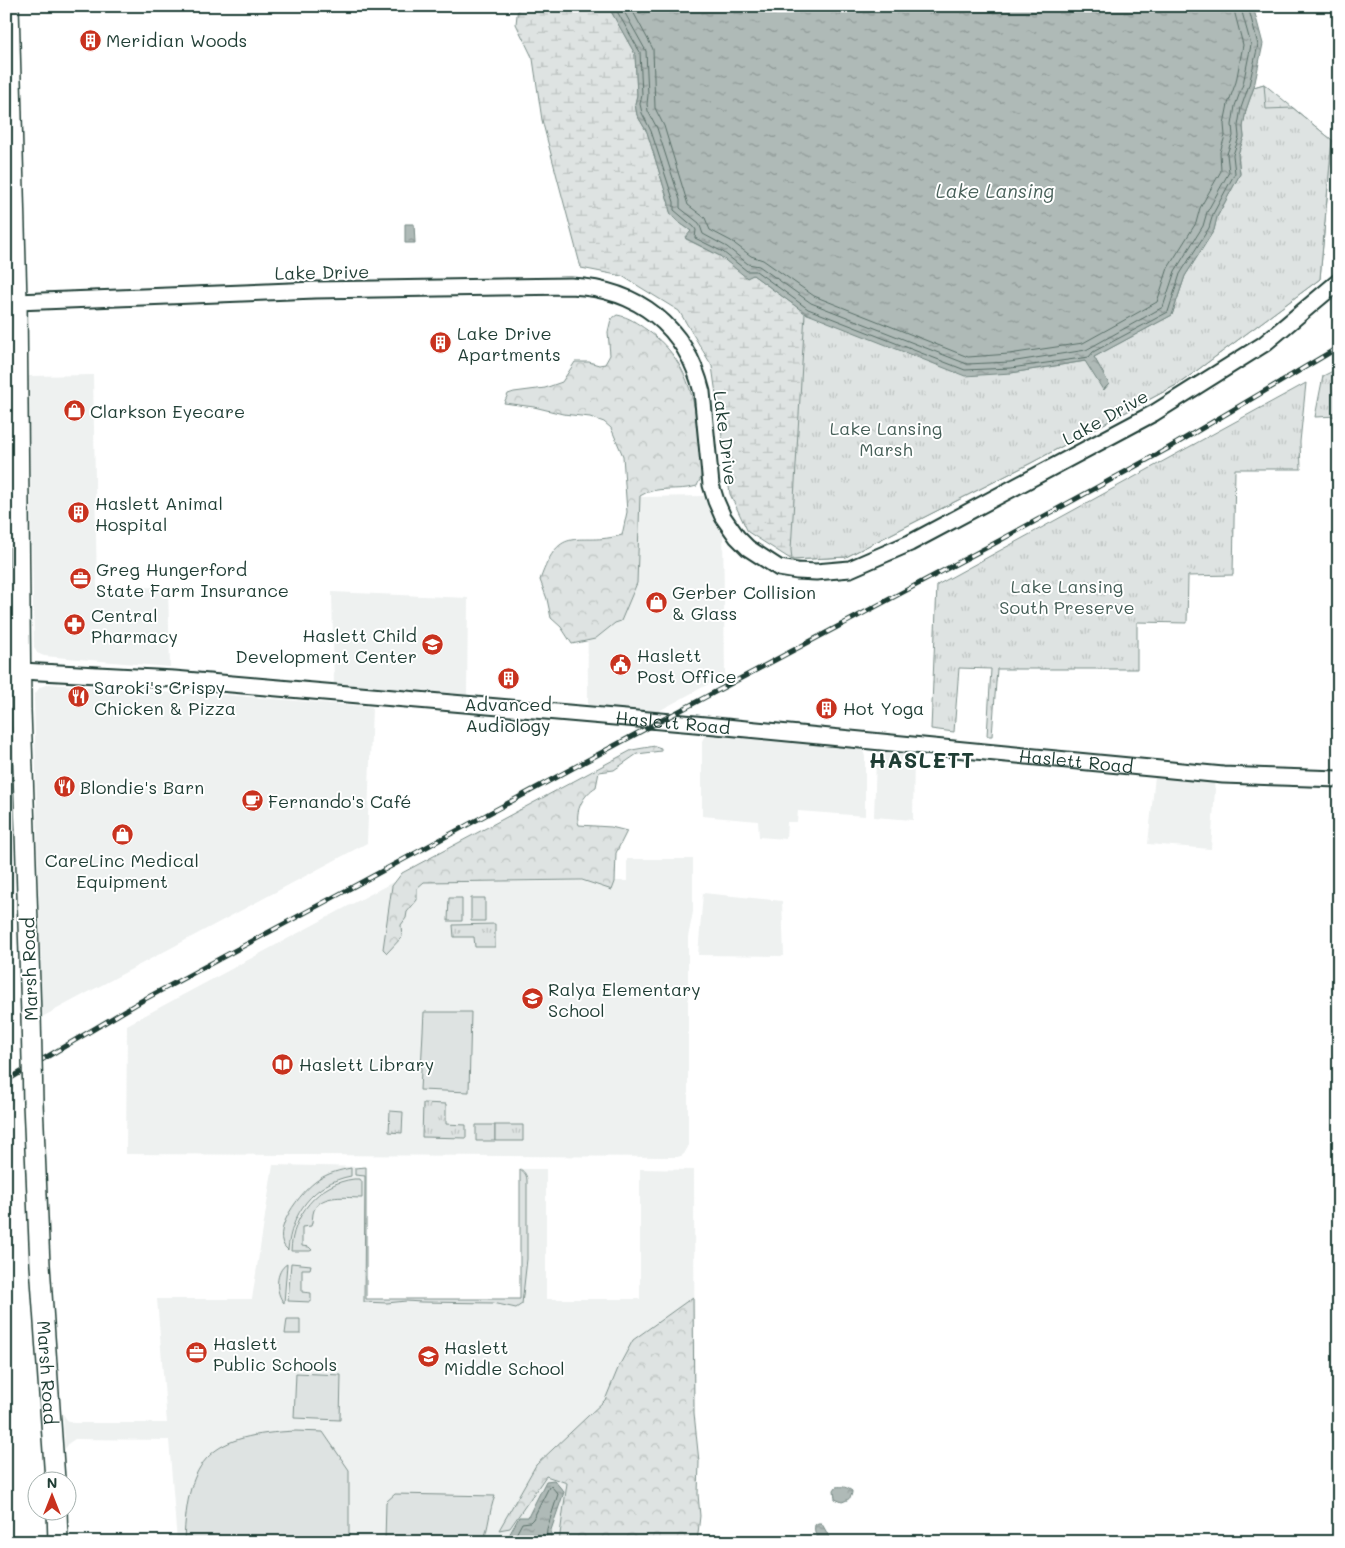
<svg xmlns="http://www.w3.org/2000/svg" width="1345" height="1548" font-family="Mali,sans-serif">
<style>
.built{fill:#eef1f0}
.green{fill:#dee3e2;stroke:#7e908b}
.forest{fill:url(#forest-crowns);stroke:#7e908b}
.wetland{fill:url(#wetland-marsh);stroke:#7e908b}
.park{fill:url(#park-tufts);stroke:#7e908b}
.water{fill:url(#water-ripples);stroke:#758883}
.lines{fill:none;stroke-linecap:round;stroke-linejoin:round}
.shore{stroke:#596f68;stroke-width:1}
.minor-casing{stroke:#1f3d34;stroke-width:19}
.major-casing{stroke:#1f3d34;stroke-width:22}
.minor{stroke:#fff;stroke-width:15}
.major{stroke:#fff;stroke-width:19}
.rail-casing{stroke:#1f3d34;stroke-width:5}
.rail{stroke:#fff;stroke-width:3;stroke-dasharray:9;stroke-linecap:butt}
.major-bridge-casing{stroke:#1f3d34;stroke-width:22;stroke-linecap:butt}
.major-bridge{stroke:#fff;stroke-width:19}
.labels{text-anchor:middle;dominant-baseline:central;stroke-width:4;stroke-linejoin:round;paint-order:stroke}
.poi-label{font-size:18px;fill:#1f3d34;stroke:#fff;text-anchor:start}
.street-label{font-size:18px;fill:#1f3d34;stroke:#fff}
.park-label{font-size:18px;fill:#455e57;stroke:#fff}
.water-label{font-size:19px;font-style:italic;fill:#4a625b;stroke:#fff}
.district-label{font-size:22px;font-weight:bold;letter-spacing:1px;fill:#1f3d34;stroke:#fff}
</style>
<defs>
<pattern id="forest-crowns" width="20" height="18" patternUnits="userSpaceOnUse" patternTransform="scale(1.25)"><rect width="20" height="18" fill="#dee3e2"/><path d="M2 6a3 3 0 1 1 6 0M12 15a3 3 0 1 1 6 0" fill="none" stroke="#bec4c2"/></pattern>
<pattern id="wetland-marsh" width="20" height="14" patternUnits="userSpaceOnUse" patternTransform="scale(1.25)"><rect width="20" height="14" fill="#dee3e2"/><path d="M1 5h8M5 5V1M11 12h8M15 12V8" fill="none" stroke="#bec4c2"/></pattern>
<pattern id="park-tufts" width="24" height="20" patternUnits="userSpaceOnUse" patternTransform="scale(1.25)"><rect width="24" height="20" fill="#dee3e2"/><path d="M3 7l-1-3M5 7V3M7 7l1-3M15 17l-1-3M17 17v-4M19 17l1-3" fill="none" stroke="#bec4c2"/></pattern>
<pattern id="water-ripples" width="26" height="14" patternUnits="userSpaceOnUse" patternTransform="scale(1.25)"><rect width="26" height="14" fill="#afbab7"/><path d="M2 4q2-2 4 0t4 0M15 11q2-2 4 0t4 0" fill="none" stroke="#8e9896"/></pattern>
</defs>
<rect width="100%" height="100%" fill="#fff"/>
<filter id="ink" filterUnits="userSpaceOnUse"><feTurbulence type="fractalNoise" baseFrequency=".02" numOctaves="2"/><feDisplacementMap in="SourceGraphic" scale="10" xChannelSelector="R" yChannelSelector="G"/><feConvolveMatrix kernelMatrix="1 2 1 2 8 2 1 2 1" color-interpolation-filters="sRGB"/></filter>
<g filter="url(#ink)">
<path class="built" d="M 93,375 L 97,588 L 168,587 L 170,667 L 44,656 L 37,653 L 34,647 L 28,376 Z
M 707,496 L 712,512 L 723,530 L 725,675 L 657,712 L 588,708 L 587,544 L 636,544 L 636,497 Z
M 332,592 L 468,598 L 467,697 L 334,686 Z
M 49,684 L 189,694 L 227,695 L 372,707 L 367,843 L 42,1017 L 34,698 L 35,694 L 40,687 Z
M 710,733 L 860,748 L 864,753 L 865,757 L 865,816 L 798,811 L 797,822 L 787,822 L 786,839 L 759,837 L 758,821 L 702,816 L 702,741 L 705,735 Z
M 886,750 L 914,753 L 913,820 L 874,817 L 876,759 L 879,752 Z
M 1155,776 L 1209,782 L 1214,784 L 1215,789 L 1211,849 L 1148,844 Z
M 627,859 L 693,859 L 693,912 L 688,937 L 688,1147 L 684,1154 L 681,1156 L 677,1157 L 126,1154 L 127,1025 L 393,882 L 627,881 Z
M 703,893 L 782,901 L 784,956 L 698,955 Z
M 273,1165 L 366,1167 L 366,1299 L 520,1299 L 520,1169 L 546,1169 L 546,1299 L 640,1299 L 640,1169 L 694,1170 L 695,1542 L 177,1542 L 169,1440 L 75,1439 L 69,1443 L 65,1449 L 63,1414 L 67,1420 L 73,1423 L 167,1423 L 157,1299 L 252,1299 Z"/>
<path class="green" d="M 449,898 L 462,898 L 462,921 L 448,921 Z
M 471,898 L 485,898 L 485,921 L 471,921 Z
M 424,1012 L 471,1012 L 469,1092 L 420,1090 Z
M 476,1125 L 495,1125 L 495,1141 L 476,1141 Z
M 366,1167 L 366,1299 L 520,1299 L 520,1169 C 525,1172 527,1176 527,1181 L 527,1259 L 522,1304 L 516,1308 L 493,1303 L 421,1302 L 406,1301 L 387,1303 L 364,1302 L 365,1176 L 355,1175 L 355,1168 Z
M 351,1168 L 351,1176 C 313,1183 291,1214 288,1250 C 267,1234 302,1190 318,1180 C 328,1173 340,1170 351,1168 Z
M 354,1179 L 360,1179 L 362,1182 L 362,1198 C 347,1198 322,1193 314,1210 C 312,1215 313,1221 311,1226 L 302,1227 L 302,1246 L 309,1247 L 312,1250 L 310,1251 L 291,1251 C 292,1216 318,1183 354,1179 Z
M 291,1263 L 311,1265 L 310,1269 L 302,1269 L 302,1292 L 311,1293 L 311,1302 L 288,1301 Z
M 287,1264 L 284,1303 C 275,1293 275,1271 287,1264 Z
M 287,1319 L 300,1319 L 300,1334 L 285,1334 Z
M 296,1373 L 341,1375 L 340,1420 L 294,1418 Z
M 296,1431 L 323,1432 L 349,1470 L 349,1542 L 184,1542 C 187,1456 211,1435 296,1431 Z
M 395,1494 L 495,1496 C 489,1511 489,1527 483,1542 L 385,1542 L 386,1502 Z"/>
<path class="forest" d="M 617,315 C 629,317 637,323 647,330 C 687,358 696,399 699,445 C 700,455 703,466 701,476 C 701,479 698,483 697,486 C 678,492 656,485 640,496 L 637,583 L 621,621 L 615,623 L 595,639 L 572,644 L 561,627 L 551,618 L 547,599 L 540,580 C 561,520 577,548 622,535 L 627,512 L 623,456 L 611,428 L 604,422 L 590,417 L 563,414 L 534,407 L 504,403 L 508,394 L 514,392 L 545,388 L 562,382 L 575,362 L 589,362 L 599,365 L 605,364 L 610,355 L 608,332 L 611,319 Z
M 655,746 L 661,748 L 661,751 L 637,754 L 614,770 L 599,772 L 596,787 C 584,794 574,811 579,825 L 611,827 L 627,831 L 616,853 L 615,882 L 612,890 L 582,880 L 424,882 L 417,888 L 417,900 L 407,912 L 406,918 L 401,925 L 402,937 L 387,953 L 383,949 L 392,886 L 402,873 L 632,750 Z
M 693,1297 L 694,1413 L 699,1462 L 698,1494 L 700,1516 L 697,1542 L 559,1542 L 567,1483 L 546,1476 L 510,1528 L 499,1530 L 536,1465 L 605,1400 L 619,1366 L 633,1340 Z"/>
<path class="wetland" d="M 518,6 L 608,6 L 635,54 L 637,95 L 635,104 L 637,115 L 647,132 L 669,204 C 668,218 681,223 691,231 L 686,239 L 720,256 L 747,277 L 753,275 L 805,313 L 965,376 L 1254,87 L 1264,84 L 1332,140 L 1320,279 L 1180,383 L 1031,463 L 846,557 L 792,560 L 748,532 L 730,494 L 712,366 L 679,311 L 622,276 L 581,268 L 542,120 L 533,59 L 516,24 Z"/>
<path class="park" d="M 1264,84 L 1266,109 L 1293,108 L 1332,140 L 1320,279 L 1180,383 L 1031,463 L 846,557 L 792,560 L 791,550 L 805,313 L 1011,373 L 1086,361 L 1104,390 L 1109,384 L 1094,357 L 1172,315 L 1185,276 L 1214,230 L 1217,217 L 1240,174 L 1238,154 L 1244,137 L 1243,127 L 1246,110 L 1254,87 Z
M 1339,368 L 1339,416 L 1315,417 L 1323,376 Z
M 1306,383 L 1300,442 L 1301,469 L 1235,469 L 1233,575 L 1188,576 L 1187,623 L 1137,622 L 1137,669 L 997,669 L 992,736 L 987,736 L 991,669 L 959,668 L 954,732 L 931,729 L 937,585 Z
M 495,924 L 495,947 L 475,947 L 474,937 L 454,937 L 453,925 Z
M 423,1103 L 446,1104 L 446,1124 L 466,1125 L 466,1138 L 422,1137 Z
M 390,1111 L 403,1112 L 402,1133 L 389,1132 Z
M 495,1125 L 523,1125 L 523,1141 L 495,1141 Z"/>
<path class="water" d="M 608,6 L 1253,6 L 1263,44 L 1254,87 L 1246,110 L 1243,127 L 1244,137 L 1238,154 L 1240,174 L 1217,217 L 1214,230 L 1185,276 L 1172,315 L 1094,357 L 1109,384 L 1103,390 L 1085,361 L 1011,373 L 965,376 L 805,313 L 753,275 L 747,278 L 720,256 L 685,238 L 691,231 C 681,223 668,218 669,204 L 647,132 L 637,115 L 635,104 L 637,95 L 635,54 Z
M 405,224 L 414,224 L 415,243 L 405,243 Z
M 554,1480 L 564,1492 L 551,1530 L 551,1542 L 496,1542 L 507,1539 L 519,1517 L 528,1517 L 546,1481 Z
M 836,1487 C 842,1486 847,1487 852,1491 C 852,1498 848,1500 842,1502 L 835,1499 L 834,1490 Z
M 818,1523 L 821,1523 C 823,1525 828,1535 829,1537 L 826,1541 C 818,1543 813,1532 815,1525 Z"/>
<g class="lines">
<path class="shore" d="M 614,6 L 640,52 L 642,95 L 640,104 L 642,113 L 651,131 L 674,202 L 674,210 L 694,227 L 696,230 L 695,238 L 723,252 L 747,271 L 756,271 L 808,309 L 965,370 L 1011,368 L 1089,357 L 1093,352 L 1168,312 L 1180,274 L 1209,228 L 1213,214 L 1235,173 L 1233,155 L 1239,137 L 1238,126 L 1241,108 L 1249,85 L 1258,45 L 1248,6
M 621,6 L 646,51 L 648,95 L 647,104 L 648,111 L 657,128 L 680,200 L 680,208 L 699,223 L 703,234 L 727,247 L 748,264 L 759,266 L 811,303 L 967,364 L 1010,362 L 1086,350 L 1163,307 L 1175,271 L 1203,226 L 1207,212 L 1229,172 L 1227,154 L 1233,136 L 1232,125 L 1235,106 L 1243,84 L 1251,45 L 1242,12 L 1242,6
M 630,6 L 653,49 L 655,108 L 664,126 L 688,205 L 705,218 L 710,230 L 731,241 L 751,256 L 763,260 L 814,296 L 968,357 L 1009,354 L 1083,343 L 1157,302 L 1168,268 L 1196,223 L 1200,208 L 1221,171 L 1220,152 L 1225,136 L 1224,124 L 1228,104 L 1236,82 L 1243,45 L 1235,14 L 1234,6
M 512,1542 L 522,1523 L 530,1522 L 533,1519 L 549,1487 L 551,1486 L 558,1494 L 547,1529 L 546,1542"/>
<defs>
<g id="minor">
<path d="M 17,302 L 315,290 L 571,286 C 638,289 686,326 702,392 L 711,485 L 716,501 L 723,517 L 737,537 L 748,548 L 779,568 L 797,571 L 816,572 L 850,569 L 910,543 L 1154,413 L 1264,344 L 1339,281"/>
<path id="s1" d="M 21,671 L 174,679 L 695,724 L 1223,775 L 1339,779"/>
</g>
<g id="major">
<path d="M 9,6 L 17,302 L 21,710 L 31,1015"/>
<path id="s2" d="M 33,1103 L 40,1265 L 55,1480"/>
<path d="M 57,1510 L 58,1542"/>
</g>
</defs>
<use href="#minor" class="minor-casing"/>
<use href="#major" class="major-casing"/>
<use href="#minor" class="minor"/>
<use href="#major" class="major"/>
<defs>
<path id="rail" d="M 6,1081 L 143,1000 L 636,734 L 997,542 L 1167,449 L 1339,347"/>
</defs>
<use href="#rail" class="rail-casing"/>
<use href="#rail" class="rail"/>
<defs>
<path id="major-bridge" d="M 31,1015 L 33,1103"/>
</defs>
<use href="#major-bridge" class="major-bridge-casing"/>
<use href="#major-bridge" class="major-bridge"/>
</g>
</g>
<defs>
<symbol id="building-disc" viewBox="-11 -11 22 22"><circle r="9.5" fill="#c8321e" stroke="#fff"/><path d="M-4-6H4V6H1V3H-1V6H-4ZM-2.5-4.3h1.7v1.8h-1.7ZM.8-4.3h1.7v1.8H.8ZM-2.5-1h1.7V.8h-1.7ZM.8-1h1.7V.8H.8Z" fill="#fff"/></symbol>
<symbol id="shop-disc" viewBox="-11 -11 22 22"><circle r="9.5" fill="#c8321e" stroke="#fff"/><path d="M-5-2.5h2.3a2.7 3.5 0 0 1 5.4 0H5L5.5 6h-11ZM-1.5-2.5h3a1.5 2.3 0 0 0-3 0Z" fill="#fff"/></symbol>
<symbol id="office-disc" viewBox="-11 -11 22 22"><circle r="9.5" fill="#c8321e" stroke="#fff"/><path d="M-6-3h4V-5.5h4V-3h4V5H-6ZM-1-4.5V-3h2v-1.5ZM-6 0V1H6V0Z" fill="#fff"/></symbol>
<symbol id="pharmacy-disc" viewBox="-11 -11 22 22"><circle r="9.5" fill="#c8321e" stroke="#fff"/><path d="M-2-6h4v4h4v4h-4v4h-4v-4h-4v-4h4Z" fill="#fff"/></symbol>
<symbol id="school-disc" viewBox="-11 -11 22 22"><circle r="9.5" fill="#c8321e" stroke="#fff"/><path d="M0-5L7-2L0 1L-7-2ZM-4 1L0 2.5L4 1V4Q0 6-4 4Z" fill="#fff"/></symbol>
<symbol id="civic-disc" viewBox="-11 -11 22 22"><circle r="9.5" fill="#c8321e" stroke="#fff"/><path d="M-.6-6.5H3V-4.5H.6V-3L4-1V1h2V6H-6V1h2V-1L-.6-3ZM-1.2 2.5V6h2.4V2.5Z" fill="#fff"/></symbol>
<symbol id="restaurant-disc" viewBox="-11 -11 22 22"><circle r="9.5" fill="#c8321e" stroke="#fff"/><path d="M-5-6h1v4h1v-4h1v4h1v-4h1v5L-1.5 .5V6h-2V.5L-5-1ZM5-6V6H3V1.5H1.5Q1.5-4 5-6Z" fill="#fff"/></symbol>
<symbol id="cafe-disc" viewBox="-11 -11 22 22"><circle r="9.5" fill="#c8321e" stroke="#fff"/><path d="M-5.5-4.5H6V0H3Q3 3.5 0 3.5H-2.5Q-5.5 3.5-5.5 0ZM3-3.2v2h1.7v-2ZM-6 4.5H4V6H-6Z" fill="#fff"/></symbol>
<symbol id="library-disc" viewBox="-11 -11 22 22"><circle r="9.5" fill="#c8321e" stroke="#fff"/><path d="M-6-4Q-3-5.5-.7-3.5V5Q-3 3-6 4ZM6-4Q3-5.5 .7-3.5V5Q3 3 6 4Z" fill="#fff"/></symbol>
</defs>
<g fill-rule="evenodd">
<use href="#building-disc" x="78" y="28" width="25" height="25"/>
<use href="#building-disc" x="428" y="330" width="25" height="25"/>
<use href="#shop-disc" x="62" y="398" width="25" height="25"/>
<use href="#building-disc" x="66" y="500" width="25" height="25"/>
<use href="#office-disc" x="68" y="566" width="25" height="25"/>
<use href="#shop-disc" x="644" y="590" width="25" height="25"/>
<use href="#pharmacy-disc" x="62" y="612" width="25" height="25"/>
<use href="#school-disc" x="420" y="632" width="25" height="25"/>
<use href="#civic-disc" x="608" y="652" width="25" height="25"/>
<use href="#building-disc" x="496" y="666" width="25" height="25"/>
<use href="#restaurant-disc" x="66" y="684" width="25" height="25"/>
<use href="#building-disc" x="814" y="696" width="25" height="25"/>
<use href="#restaurant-disc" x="52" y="774" width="25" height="25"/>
<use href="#cafe-disc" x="240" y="788" width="25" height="25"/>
<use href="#shop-disc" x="110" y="822" width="25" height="25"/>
<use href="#school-disc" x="520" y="986" width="25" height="25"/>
<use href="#library-disc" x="270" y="1052" width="25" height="25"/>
<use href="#office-disc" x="184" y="1340" width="25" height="25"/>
<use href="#school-disc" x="416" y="1344" width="25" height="25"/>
</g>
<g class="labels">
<g class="poi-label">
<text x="106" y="40">Meridian Woods</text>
<text x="457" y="333">Lake Drive<tspan x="457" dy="21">Apartments</tspan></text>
<text x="90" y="411">Clarkson Eyecare</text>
<text x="95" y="503">Haslett Animal<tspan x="95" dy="21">Hospital</tspan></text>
<text x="96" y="569">Greg Hungerford<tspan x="96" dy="21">State Farm Insurance</tspan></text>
<text x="672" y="592">Gerber Collision<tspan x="672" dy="21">&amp; Glass</tspan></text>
<text x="91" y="615">Central<tspan x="91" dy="21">Pharmacy</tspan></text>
<text x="417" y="635" text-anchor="end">Haslett Child<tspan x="417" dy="21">Development Center</tspan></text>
<text x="637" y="655">Haslett<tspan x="637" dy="21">Post Office</tspan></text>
<text x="94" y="687">Saroki's Crispy<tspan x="94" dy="21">Chicken &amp; Pizza</tspan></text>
<text x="508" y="704" text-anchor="middle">Advanced<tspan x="508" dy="21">Audiology</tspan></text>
<text x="843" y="708">Hot Yoga</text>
<text x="80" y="787">Blondie's Barn</text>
<text x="268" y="801">Fernando's Café</text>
<text x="122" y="860" text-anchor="middle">CareLinc Medical<tspan x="122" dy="21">Equipment</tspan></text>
<text x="548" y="989">Ralya Elementary<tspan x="548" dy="21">School</tspan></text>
<text x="299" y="1064">Haslett Library</text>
<text x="213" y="1343">Haslett<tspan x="213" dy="21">Public Schools</tspan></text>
<text x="444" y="1347">Haslett<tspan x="444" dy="21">Middle School</tspan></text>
</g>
<g class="street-label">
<text transform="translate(322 272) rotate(-1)">Lake Drive</text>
<text transform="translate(1105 417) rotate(-29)">Lake Drive</text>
<text transform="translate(726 438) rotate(83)">Lake Drive</text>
<text stroke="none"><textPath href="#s1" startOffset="654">Haslett Road</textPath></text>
<text stroke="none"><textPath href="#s1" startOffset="1059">Haslett Road</textPath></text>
<text transform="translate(29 969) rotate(-92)">Marsh Road</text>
<text stroke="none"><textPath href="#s2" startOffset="270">Marsh Road</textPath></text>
</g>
<g class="park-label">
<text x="886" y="428">Lake Lansing<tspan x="886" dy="21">Marsh</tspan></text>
<text x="1067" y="586">Lake Lansing<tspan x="1067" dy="21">South Preserve</tspan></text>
</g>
<g class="water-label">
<text x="995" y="190">Lake Lansing</text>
</g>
<g class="district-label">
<text x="922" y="759">HASLETT</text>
</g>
</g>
<rect width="1345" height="1548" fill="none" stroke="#fff" stroke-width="25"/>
<rect x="12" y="12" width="1320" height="1523" fill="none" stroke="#1f3d34" stroke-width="2" filter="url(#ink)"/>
<g transform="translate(52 1496)"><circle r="24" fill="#ffffff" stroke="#a5b1ae"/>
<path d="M0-4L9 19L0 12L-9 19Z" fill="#c8321e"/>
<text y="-8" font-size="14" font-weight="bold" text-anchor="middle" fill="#1f3d34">N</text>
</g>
</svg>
